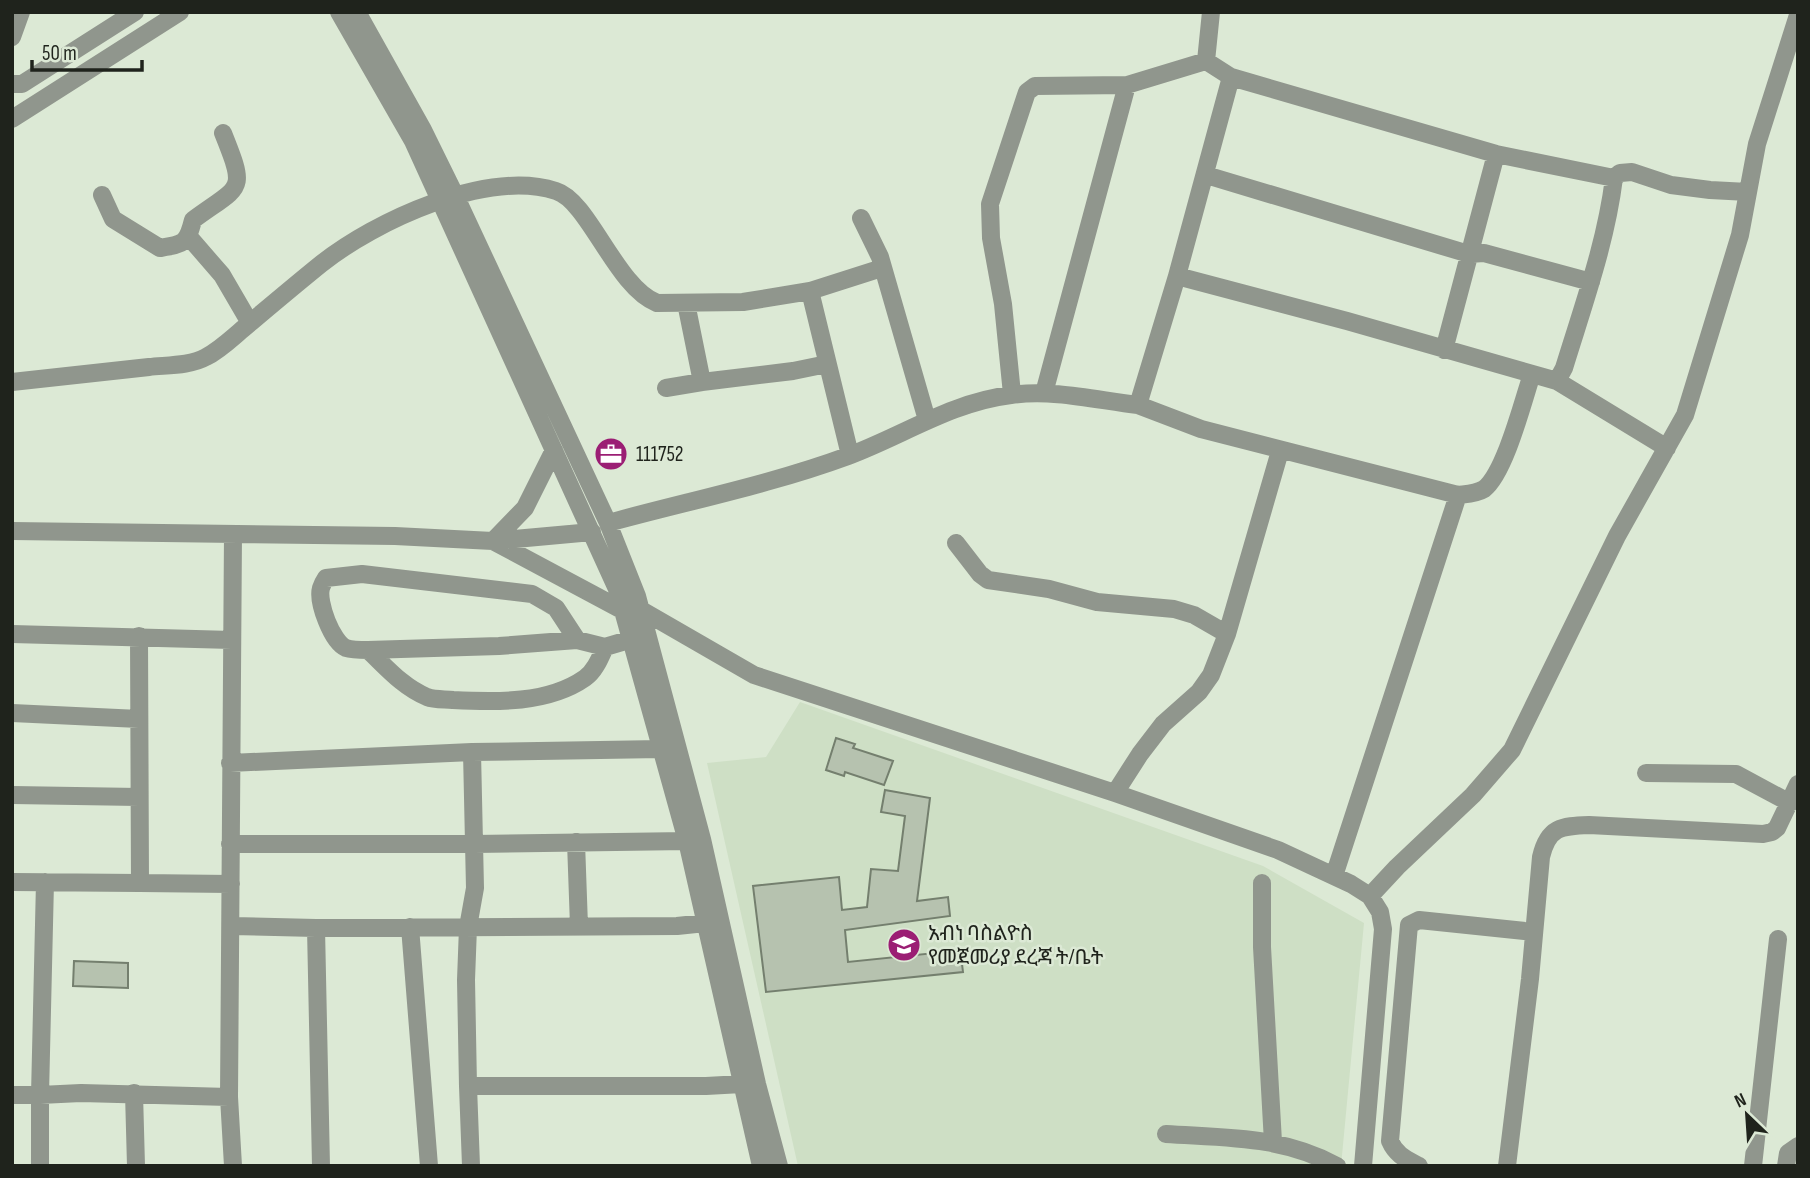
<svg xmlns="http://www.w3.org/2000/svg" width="1810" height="1178" font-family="'Sofia Sans Condensed','Noto Sans Ethiopic',sans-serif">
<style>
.built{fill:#cedfc5}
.building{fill:#b6c2af;stroke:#747f6e;stroke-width:2}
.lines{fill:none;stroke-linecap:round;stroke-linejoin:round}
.minor{stroke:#90968d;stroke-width:18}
.labels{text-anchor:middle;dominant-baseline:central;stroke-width:5;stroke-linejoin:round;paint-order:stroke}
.poi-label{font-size:21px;fill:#1f231c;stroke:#dce9d5;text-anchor:start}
</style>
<rect width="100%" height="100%" fill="#dce9d5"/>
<path class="built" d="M 800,702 L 1263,866 L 1364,923 L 1341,1166 L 798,1166 L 707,763 L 766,757 Z"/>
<path class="building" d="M 836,738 L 855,744 L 853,748 L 893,761 L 884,785 L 845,772 L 844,776 L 826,770 Z
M 885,790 L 930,798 L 917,901 L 948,897 L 950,916 L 845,930 L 848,962 L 954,951 L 954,957 L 961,956 L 963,972 L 766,992 L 753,886 L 839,877 L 842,910 L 867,907 L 871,869 L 898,871 L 905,816 L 881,812 Z
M 74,961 L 128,963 L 128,988 L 73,986 Z"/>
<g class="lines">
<path class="minor" d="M 339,12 L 413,141 L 617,589 L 687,841 L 761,1166
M 357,12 L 423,130 L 455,195 L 608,523 L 637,596 L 702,839 L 757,1084 L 779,1166
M 12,37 L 21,12
M 1206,61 L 1211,12
M 12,84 L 22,84 L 135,12
M 12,119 L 180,12
M 1206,175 L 1469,254 L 1484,253 L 1591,282
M 102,195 L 113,219 L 160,248 C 184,244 187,244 193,220 C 242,184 247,193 223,133
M 861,218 L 880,257 L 927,420
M 189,237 L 222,275 L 250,323
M 1177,276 L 1347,321 L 1557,381 L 1667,448
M 810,291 L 850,455
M 1444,350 L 1496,154
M 1557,381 L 1564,368 C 1583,306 1606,243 1614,178
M 12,382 C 58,377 103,372 149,367 C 167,365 190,366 206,357 C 220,350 232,338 244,328 C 269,307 295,285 321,264 C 375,221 487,169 556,191 C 589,201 616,287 657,303 L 743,302 L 810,291 L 882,268
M 702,382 L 793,371 L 827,364
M 666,388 L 702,382 L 686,303
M 1044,393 L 1127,85
M 1012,394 L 1003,304 L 991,238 L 990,204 L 1027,92 L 1035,86 L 1127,85 L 1206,61 L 1231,77 L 1496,154 L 1614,178 L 1620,173 L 1632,172 L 1671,185 L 1710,190 L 1748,192
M 1138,405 L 1201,429 L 1458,495 L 1334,876
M 554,450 L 525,508 L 493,541 L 624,611 L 643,611 L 754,675 L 1115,793 L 1278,850 L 1351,884 L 1370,896 L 1380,912 L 1383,929 L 1363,1166
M 1458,495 C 1466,494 1476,494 1484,489 C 1505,473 1523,401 1532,374
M 608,523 C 688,501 769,485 848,456 C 902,436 952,402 1011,395 C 1053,389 1096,400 1138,405 L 1177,276 L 1231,77
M 12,531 L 395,536 L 493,541 L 592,532
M 233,534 L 229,1097 L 233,1166
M 956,543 L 980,574 L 988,580 L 1049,589 L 1097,602 L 1174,609 L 1194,615 L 1227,634
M 12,634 L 232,640
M 577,640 L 556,608 L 532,594 L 362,574 L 326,578 C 324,581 322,585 321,588 C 317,602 332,642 346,648 C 352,650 362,650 368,650 L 499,646 L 577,640 L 605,647 L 632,639
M 368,650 C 387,668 403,687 427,697 C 435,700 445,699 453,700 C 496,702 548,704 585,678 C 595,671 600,658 605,647
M 12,713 L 139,719
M 472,752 L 661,749
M 230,763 L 472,752 L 475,888 L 468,927 L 466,980 L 468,1086 L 706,1086 L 742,1084
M 1646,773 L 1736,774 L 1790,803
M 1115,793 L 1140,754 L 1163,724 L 1199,692 L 1211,675 L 1227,634 L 1280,451
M 12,795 L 139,797
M 576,842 L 579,926
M 230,844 L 474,844 L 687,841
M 12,882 L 140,883 L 139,636
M 140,883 L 231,884
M 1262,883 L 1262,947 L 1273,1142
M 1370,896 L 1397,867 L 1473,795 L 1512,750 L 1617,536 L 1685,415 L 1740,235 L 1757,144 L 1798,15
M 231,926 L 316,928 L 321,1166
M 410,927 L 429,1166
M 316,928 L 677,926 L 715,922
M 468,1086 L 471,1166
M 134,1093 L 136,1166
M 12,1095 L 40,1095 L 45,882
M 1166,1134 C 1226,1138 1283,1136 1337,1166
M 40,1166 L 40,1095 L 81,1093 L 229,1097
M 1419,1166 C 1406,1159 1396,1155 1390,1141 L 1409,925 L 1419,920 L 1534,932
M 1507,1166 L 1530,979 L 1541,857 C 1548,827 1561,826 1589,825 L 1763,834 L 1772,832 L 1777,828 L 1798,784
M 1753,1166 L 1778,939
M 1786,1166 L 1788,1153 L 1798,1146"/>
</g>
<defs>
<symbol id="office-disc" viewBox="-11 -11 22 22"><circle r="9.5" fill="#9b1e74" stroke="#dce9d5"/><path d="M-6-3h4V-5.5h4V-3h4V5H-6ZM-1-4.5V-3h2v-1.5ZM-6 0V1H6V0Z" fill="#fff"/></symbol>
<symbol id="school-disc" viewBox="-11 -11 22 22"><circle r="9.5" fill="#9b1e74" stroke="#dce9d5"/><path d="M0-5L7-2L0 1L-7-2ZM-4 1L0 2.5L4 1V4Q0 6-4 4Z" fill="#fff"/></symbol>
</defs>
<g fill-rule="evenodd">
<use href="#office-disc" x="592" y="435" width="38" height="38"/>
<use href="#school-disc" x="885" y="926" width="38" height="38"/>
</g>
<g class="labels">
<g class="poi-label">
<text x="636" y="454">111752</text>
<text x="928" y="933">አብነ ባስልዮስ<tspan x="928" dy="24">የመጀመሪያ ደረጃ ት/ቤት</tspan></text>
</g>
</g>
<rect width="1810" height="1178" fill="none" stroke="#1f231c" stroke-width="28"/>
<g transform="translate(1747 1115) rotate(335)" stroke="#dce9d5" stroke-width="5" paint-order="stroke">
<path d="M0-5L12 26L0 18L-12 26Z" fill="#1f231c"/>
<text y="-10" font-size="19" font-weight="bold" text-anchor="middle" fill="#1f231c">N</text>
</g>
<path d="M32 60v10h110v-10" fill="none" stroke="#1f231c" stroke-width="3.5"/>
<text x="42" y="60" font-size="21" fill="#1f231c" stroke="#dce9d5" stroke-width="5" paint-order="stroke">50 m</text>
</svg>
